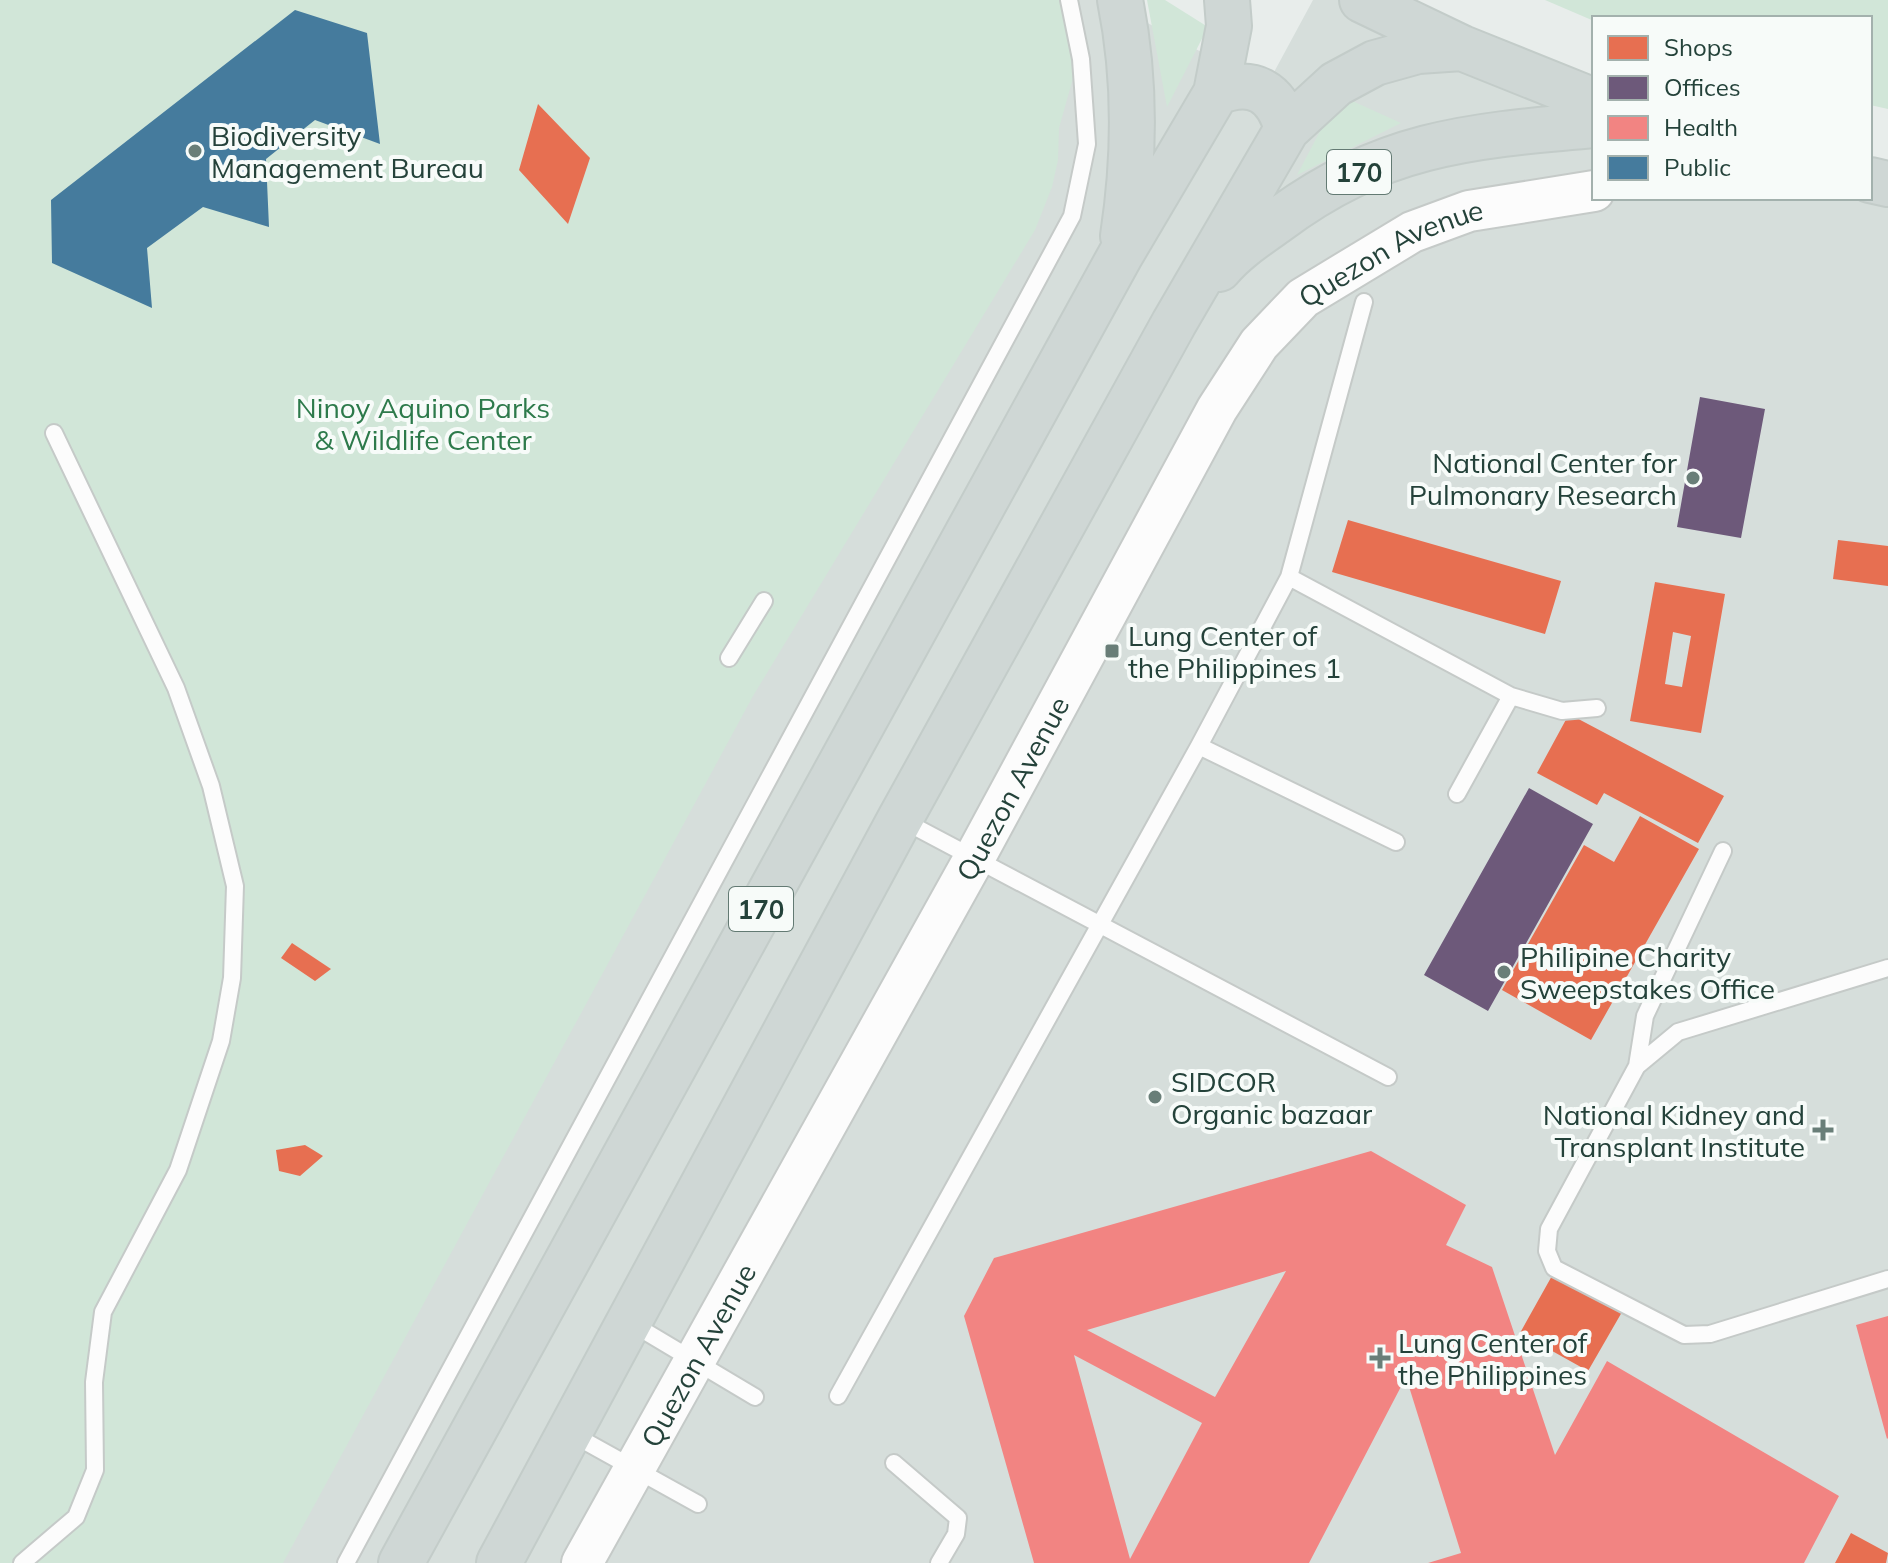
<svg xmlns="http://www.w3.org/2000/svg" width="1888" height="1563" font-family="Mulish,sans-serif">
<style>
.built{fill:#d6dedb}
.green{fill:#d1e6d8}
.shops{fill:#e76f51;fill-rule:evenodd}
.offices{fill:#6d597a}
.health{fill:#f28482;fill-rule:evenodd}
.public{fill:#457b9d}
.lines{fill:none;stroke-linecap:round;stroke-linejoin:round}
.service-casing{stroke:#c5cac8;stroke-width:20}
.tertiary-casing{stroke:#c5cac8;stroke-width:44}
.primary-casing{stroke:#c3ccc9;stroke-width:48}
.service{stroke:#fcfcfc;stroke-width:16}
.tertiary{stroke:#fcfcfc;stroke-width:40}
.primary{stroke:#cfd7d5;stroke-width:44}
.poi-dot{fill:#697e78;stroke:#f7fbf9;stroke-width:3}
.labels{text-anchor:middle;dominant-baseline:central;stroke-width:8;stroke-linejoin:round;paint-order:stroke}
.shield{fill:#f7fbf9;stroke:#637a73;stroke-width:2}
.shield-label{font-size:26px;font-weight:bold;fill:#24423a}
.poi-label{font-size:28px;fill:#24423a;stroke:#f7fbf9;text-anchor:start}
.street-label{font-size:28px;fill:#24423a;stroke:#f7fbf9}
.park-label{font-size:28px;fill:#2d7a4b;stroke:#f7fbf9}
</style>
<rect width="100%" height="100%" fill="#e8edeb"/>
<path class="built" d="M 0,0 L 1105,0 L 1266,87 L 1313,0 L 1362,0 L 1594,101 L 1594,198 L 1870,198 L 1888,184 L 1888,1563 L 0,1563 Z"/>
<path class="green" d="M 0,0 L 1061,0 L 1075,71 L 1059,128 L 1058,160 L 1052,187 L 1035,230 L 753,696 L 283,1563 L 0,1563 Z
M 1147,0 L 1165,0 L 1208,27 L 1167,107 Z
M 1545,0 L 1888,0 L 1888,109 L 1870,105 L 1870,18 L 1594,18 L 1594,21 Z
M 1339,95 L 1401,123 L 1297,175 Z"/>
<path class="shops" d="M 538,104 L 590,158 L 568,224 L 519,170 Z
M 1348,520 L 1561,581 L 1545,634 L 1332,572 Z
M 1838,540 L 1888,546 L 1888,586 L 1833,579 Z
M 1655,582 L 1725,594 L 1701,733 L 1630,721 ZM 1673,632 L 1691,636 L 1682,687 L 1665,684 Z
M 1569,714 L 1724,796 L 1698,843 L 1604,793 L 1597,805 L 1537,773 Z
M 1640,816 L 1699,849 L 1591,1040 L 1502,990 L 1584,845 L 1614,862 Z
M 292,943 L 331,969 L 315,981 L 281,958 Z
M 305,1145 L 323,1156 L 300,1176 L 279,1171 L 276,1150 Z
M 1553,1274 L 1622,1312 L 1588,1371 L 1520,1333 Z
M 1851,1533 L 1888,1553 L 1886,1563 L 1835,1563 Z"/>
<path class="offices" d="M 1700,397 L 1765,409 L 1741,538 L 1677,527 Z
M 1529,788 L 1593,824 L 1488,1011 L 1424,975 Z"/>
<path class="health" d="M 1371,1151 L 1466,1205 L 1446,1245 L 1492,1267 L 1555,1455 L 1607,1361 L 1839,1496 L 1804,1563 L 1428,1563 L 1461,1553 L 1406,1377 L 1309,1563 L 1034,1563 L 964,1316 L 994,1258 ZM 1286,1271 L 1215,1397 L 1087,1330 ZM 1074,1355 L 1202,1423 L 1130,1559 Z
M 1888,1316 L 1888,1438 L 1887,1439 L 1856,1325 Z"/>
<path class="public" d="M 295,10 L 367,33 L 380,144 L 315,120 L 266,159 L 269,227 L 203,207 L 147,248 L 152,308 L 52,263 L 51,200 Z"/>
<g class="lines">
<defs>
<path id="service" d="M 1289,577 L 1511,696 L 1562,711 L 1597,708
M 729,658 L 764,601
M 1199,746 L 1396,842
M 1457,794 L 1511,696
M 902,820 L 1388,1077
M 1723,851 L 1645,1016 L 1637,1066 L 1549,1229 L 1547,1251 L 1554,1268 L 1684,1335 L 1710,1334 L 1888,1279
M 1637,1066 L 1678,1032 L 1888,968
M 631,1323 L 755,1397
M 838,1396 L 1199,746 L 1289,577 L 1364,302
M 570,1433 L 698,1504
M 894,1463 L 958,1518 L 956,1534 L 939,1563
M 22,1563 L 76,1517 L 95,1470 L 94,1382 L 103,1312 L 178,1170 L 221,1041 L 232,978 L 235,886 L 211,786 L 176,688 L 54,433
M 346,1563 L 1072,216 L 1087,144 L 1081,59 L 1069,0"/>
<g id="tertiary">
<path id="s1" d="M 582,1563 L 975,857 L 1217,409 L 1259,344 L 1303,298 L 1412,232 L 1469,211 L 1594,191"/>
</g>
<path id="primary" d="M 1120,0 C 1136,79 1135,157 1123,236
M 1362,0 L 1462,48 L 1594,101
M 1216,93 C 1253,77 1277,92 1287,129
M 1870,180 L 1888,184
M 1219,269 C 1235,250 1256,236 1276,222 C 1381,143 1468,136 1594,125
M 401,1563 L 1121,254 L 1216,93 L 1229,26 L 1227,0
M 499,1563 L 900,819 L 1174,323 L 1287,129 L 1336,84 L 1375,63 L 1418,51 L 1462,48"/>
</defs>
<use href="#service" class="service-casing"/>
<use href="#tertiary" class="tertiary-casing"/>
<use href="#primary" class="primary-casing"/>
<use href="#service" class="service"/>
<use href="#tertiary" class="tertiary"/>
<use href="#primary" class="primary"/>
</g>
<g class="poi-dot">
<circle cx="195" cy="151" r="8"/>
<circle cx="1693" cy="478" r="8"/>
<rect x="1104" y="643" width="16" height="16" rx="4"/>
<circle cx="1504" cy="972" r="8"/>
<circle cx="1155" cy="1097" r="8"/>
<path d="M1819 1118h8v8h8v8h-8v8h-8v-8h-8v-8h8z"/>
<path d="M1376 1346h8v8h8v8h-8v8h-8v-8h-8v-8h8z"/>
</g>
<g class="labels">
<g class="shield">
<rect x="1327" y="150" width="64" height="44" rx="6"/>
<rect x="729" y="887" width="64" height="44" rx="6"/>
</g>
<g class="shield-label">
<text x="1359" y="172">170</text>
<text x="761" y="909">170</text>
</g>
<g class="poi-label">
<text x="211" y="135">Biodiversity<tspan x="211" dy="32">Management Bureau</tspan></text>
<text x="1677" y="462" text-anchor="end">National Center for<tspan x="1677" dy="32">Pulmonary Research</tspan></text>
<text x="1128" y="635">Lung Center of<tspan x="1128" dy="32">the Philippines 1</tspan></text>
<text x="1520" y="956">Philipine Charity<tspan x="1520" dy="32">Sweepstakes Office</tspan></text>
<text x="1171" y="1081">SIDCOR<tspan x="1171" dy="32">Organic bazaar</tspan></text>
<text x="1805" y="1114" text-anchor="end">National Kidney and<tspan x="1805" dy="32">Transplant Institute</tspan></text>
<text x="1398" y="1342">Lung Center of<tspan x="1398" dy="32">the Philippines</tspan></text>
</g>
<g class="street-label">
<text stroke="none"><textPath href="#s1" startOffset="1558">Quezon Avenue</textPath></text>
<text stroke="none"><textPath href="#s1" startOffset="886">Quezon Avenue</textPath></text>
<text stroke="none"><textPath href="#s1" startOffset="238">Quezon Avenue</textPath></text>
</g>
<g class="park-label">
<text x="423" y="407">Ninoy Aquino Parks<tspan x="423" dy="32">&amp; Wildlife Center</tspan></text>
</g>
</g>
<rect x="1592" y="16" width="280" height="184" fill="#f7fbf9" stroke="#a3b1ad" stroke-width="2"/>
<rect x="1608" y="36" width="40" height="24" fill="#e76f51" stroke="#a3b1ad" stroke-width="2"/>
<text x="1664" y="56" font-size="24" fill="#24423a">Shops</text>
<rect x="1608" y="76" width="40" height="24" fill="#6d597a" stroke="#a3b1ad" stroke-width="2"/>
<text x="1664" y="96" font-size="24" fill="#24423a">Offices</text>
<rect x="1608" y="116" width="40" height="24" fill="#f28482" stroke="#a3b1ad" stroke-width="2"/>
<text x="1664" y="136" font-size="24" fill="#24423a">Health</text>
<rect x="1608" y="156" width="40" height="24" fill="#457b9d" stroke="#a3b1ad" stroke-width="2"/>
<text x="1664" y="176" font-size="24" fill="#24423a">Public</text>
</svg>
